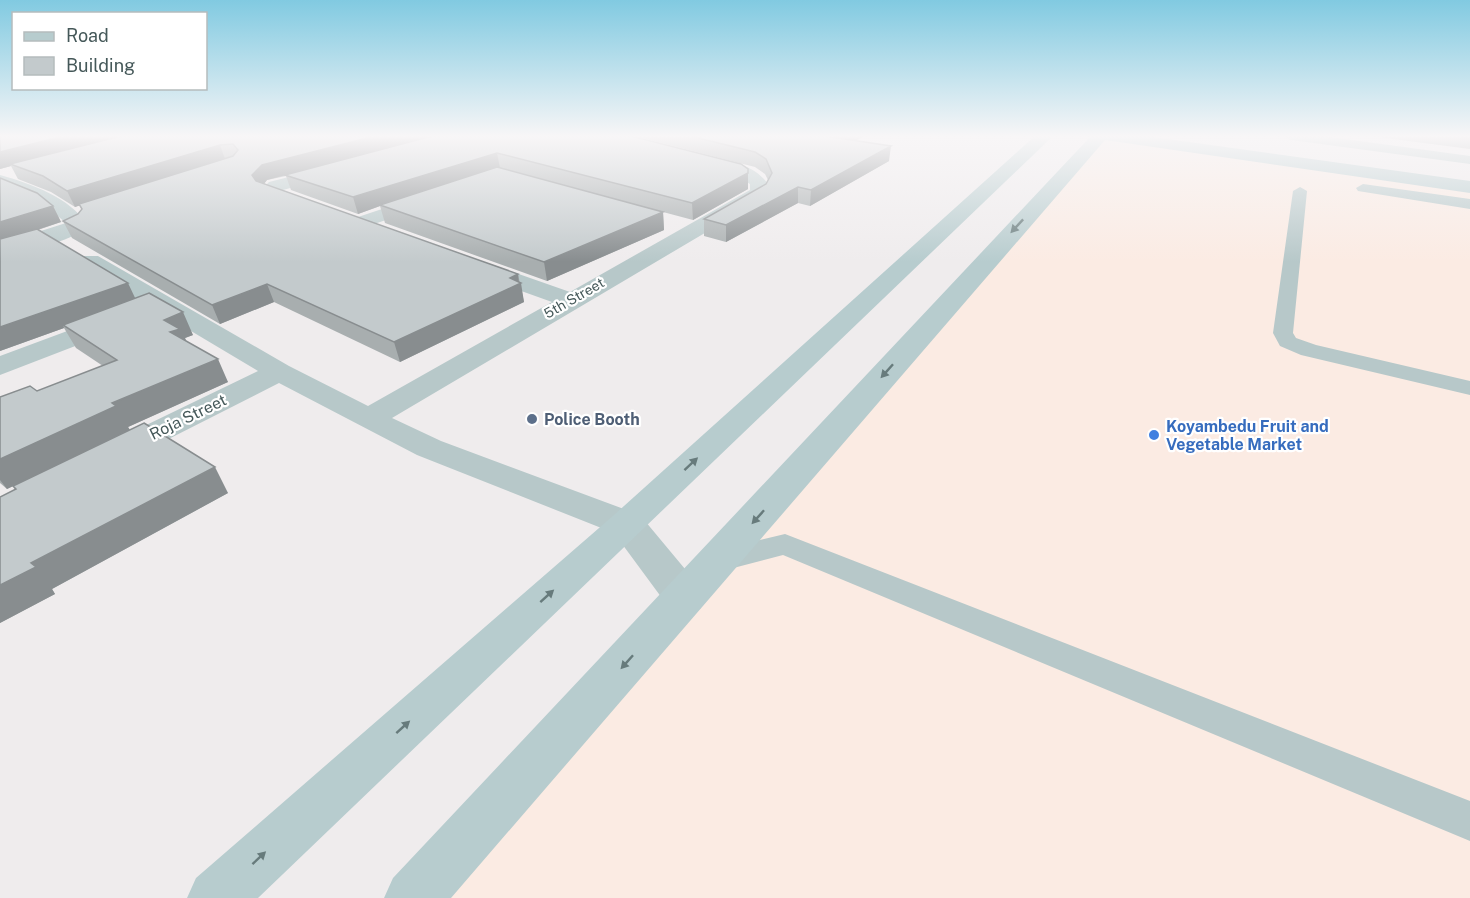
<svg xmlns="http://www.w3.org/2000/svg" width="1470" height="898" font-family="'Public Sans',sans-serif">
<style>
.commercial{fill:#fbebe3}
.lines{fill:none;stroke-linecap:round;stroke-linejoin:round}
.lane{fill:#b7c8c9;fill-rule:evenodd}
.street{fill:#b7c8c9;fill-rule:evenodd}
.secondary{fill:#b7ccce;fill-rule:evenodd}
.wall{fill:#a8aeaf}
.shaded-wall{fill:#888d8f}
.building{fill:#c3cacc;stroke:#888d8f;stroke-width:1.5}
.oneway{fill:#677b7c}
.service-dot{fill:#5c6f8a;stroke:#fff;stroke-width:2}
.shop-dot{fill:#3f7fe0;stroke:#fff;stroke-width:2}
.labels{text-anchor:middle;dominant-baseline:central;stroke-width:4.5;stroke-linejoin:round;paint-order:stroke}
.far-street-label{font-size:14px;fill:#455859;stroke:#fff}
.street-label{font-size:16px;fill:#455859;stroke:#fff}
.service-label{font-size:16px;font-weight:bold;fill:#4e5e75;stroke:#fff;text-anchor:start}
.shop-label{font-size:16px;font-weight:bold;fill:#366cbe;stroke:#fff;text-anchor:start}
</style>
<rect width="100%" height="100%" fill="#efeced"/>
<path class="commercial" d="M 1104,136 L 1470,188 L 1470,898 L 432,898 Z"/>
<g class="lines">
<path class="lane" d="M 1285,136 L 1323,136 L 1470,156 L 1470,164 L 1291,140 Z
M 1363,184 L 1470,199 L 1470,209 L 1358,191 L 1356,188 Z
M 1300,187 L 1307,191 L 1293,333 L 1296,338 L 1316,345 L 1470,381 L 1470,395 L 1301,355 L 1280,346 L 1273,333 L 1293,191 Z
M 785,534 L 1470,801 L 1470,841 L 783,555 L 718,572 L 707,569 L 703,561 L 707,553 Z"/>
<path class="street" d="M 704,157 C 730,162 755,163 770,187 L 764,198 L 392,418 L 441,441 L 640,515 L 700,587 L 706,598 L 700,609 L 685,613 L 670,609 L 614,533 L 417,455 L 279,383 L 131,458 L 119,461 L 107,458 L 102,451 L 107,444 L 258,371 L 82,266 L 79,261 L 82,256 L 98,256 L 289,366 L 368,406 L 552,302 L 471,273 L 467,268 L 471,263 L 487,263 L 570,292 L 750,190 L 750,184 L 730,172 L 698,166 L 695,162 Z
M 332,166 L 338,167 L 341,171 L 338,175 L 283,190 L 313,202 L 316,206 L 313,210 L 299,210 L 262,195 L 260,191 L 269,182 Z
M 0,175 C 32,184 69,197 88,225 C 77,241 20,253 0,258 L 0,244 L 66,223 L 47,207 L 0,187 Z
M 424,195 L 431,197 L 434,201 L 431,205 L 356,230 L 349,228 L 346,224 L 349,220 Z
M 113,314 L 122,316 L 126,322 L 122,328 L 0,375 L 0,356 Z"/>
<path class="secondary" d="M 1035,136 L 1053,136 L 258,898 L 187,898 L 196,878 L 614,515 Z
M 1091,136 L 1146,136 L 1470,181 L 1470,193 L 1105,140 L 451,898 L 384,898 L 393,878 Z"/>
</g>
<path class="wall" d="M 0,136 L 431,136 L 748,189 L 693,220 L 663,212 L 664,230 L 547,281 L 385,223 L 380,206 L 358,214 L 291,190 L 286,176 L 267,180 L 264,184 L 518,274 L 524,302 L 400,362 L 274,302 L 220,324 L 72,238 L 63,221 L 78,214 L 82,209 L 80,205 L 75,207 L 51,192 L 18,179 L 11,166 L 0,169 Z
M 635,136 L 865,136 L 855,141 L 889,161 L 810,206 L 798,203 L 726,242 L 704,236 L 704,219 L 766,184 L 768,180 L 765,174 L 755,167 Z
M 1370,136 L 1470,136 L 1470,149 Z
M 0,178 L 53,206 L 61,222 L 38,230 L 135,298 L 193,335 L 185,338 L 186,342 L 228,382 L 128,427 L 130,430 L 228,493 L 52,589 L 55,594 L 0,623 L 15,490 L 13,486 L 26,480 L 7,489 L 0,483 L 0,397 L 37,391 L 103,366 L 76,348 L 64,328 L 0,351 Z"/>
<path class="shaded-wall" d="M 64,136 L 124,136 L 10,164 L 11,166 L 0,169 L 0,152 Z
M 375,136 L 431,136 L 267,180 L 258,191 L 252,175 L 262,165 Z
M 834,136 L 865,136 L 832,151 Z
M 220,145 L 225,159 L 75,207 L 67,191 Z
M 891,146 L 889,161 L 810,206 L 811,190 Z
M 497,153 L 500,168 L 380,205 L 380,206 L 358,214 L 353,197 Z
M 748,173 L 748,189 L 693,220 L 692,203 Z
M 798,187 L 798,203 L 726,242 L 726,225 Z
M 53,206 L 61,222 L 0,242 L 0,222 Z
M 663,212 L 664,230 L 547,281 L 544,262 Z
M 518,274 L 519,283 L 521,283 L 524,302 L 400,362 L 394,342 L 510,278 Z
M 128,283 L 137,302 L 63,325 L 64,328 L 0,351 L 0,327 Z
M 267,284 L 274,302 L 220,324 L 212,305 Z
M 183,312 L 193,335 L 185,338 L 191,351 L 181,355 L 164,320 Z
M 218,359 L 228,382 L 128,427 L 130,430 L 7,489 L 0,480 L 0,459 L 112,403 Z
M 215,467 L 228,493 L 52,589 L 55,594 L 0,623 L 0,585 L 31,563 Z"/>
<path class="building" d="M 0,136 L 64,136 L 0,152 Z
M 121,136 L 375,136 L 262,165 L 252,175 L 256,181 L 518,274 L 510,278 L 521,283 L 394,342 L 267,284 L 212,305 L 63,221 L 78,214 L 82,209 L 79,204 L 233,156 L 238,150 L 233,144 L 220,145 L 67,191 L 43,176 L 10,164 Z
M 432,136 L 631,136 L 741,164 L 748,169 L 748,173 L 692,203 L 497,153 L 353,197 L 285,175 Z
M 690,136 L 834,136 L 832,137 L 891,146 L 811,190 L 798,187 L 726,225 L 704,219 L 766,184 L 772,173 L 766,159 L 755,152 Z
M 497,167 L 663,212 L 544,262 L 380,205 Z
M 0,178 L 37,193 L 53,206 L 0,222 Z
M 37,229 L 128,283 L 0,327 L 0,239 Z
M 149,293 L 183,312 L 164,320 L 180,329 L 170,332 L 218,359 L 112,403 L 116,406 L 0,459 L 0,397 L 30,386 L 37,391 L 117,360 L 63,325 Z
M 144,423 L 215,467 L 31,563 L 36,567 L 0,585 L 0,497 L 16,489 L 13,486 Z"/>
<defs><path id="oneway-solid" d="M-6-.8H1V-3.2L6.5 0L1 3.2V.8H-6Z" transform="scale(1.5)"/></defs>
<g class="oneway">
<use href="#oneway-solid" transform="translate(1017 226) rotate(133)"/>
<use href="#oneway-solid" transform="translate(887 371) rotate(132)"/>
<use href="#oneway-solid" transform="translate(691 464) rotate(-43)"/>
<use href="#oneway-solid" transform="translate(758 517) rotate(132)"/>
<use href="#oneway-solid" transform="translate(547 596) rotate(-42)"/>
<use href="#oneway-solid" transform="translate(627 662) rotate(132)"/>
<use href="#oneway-solid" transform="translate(403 727) rotate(-42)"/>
<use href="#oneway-solid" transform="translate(259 858) rotate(-43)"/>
</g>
<linearGradient id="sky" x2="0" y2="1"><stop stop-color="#81cae1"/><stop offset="0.52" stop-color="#f8f6f7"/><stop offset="1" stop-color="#f8f6f7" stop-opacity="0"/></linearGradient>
<rect width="1470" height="262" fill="url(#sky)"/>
<circle class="service-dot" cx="532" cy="419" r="6"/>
<circle class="shop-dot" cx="1154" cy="435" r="6"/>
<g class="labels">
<g class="far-street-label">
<text transform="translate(574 298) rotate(-30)">5th Street</text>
</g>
<g class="street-label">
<text transform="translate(188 417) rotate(-26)">Roja Street</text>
</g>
<g class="service-label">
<text x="544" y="419">Police Booth</text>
</g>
<g class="shop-label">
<text x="1166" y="426">Koyambedu Fruit and<tspan x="1166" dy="18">Vegetable Market</tspan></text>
</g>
</g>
<rect x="12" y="12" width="195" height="78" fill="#ffffff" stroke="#b5bcbd" stroke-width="1.5"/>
<rect x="24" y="32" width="30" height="9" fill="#b7ccce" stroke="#b5bcbd" stroke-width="1.5"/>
<text x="66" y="42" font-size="18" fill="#455859">Road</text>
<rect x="24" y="57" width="30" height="18" fill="#c3cacc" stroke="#b5bcbd" stroke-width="1.5"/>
<text x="66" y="72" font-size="18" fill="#455859">Building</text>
</svg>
